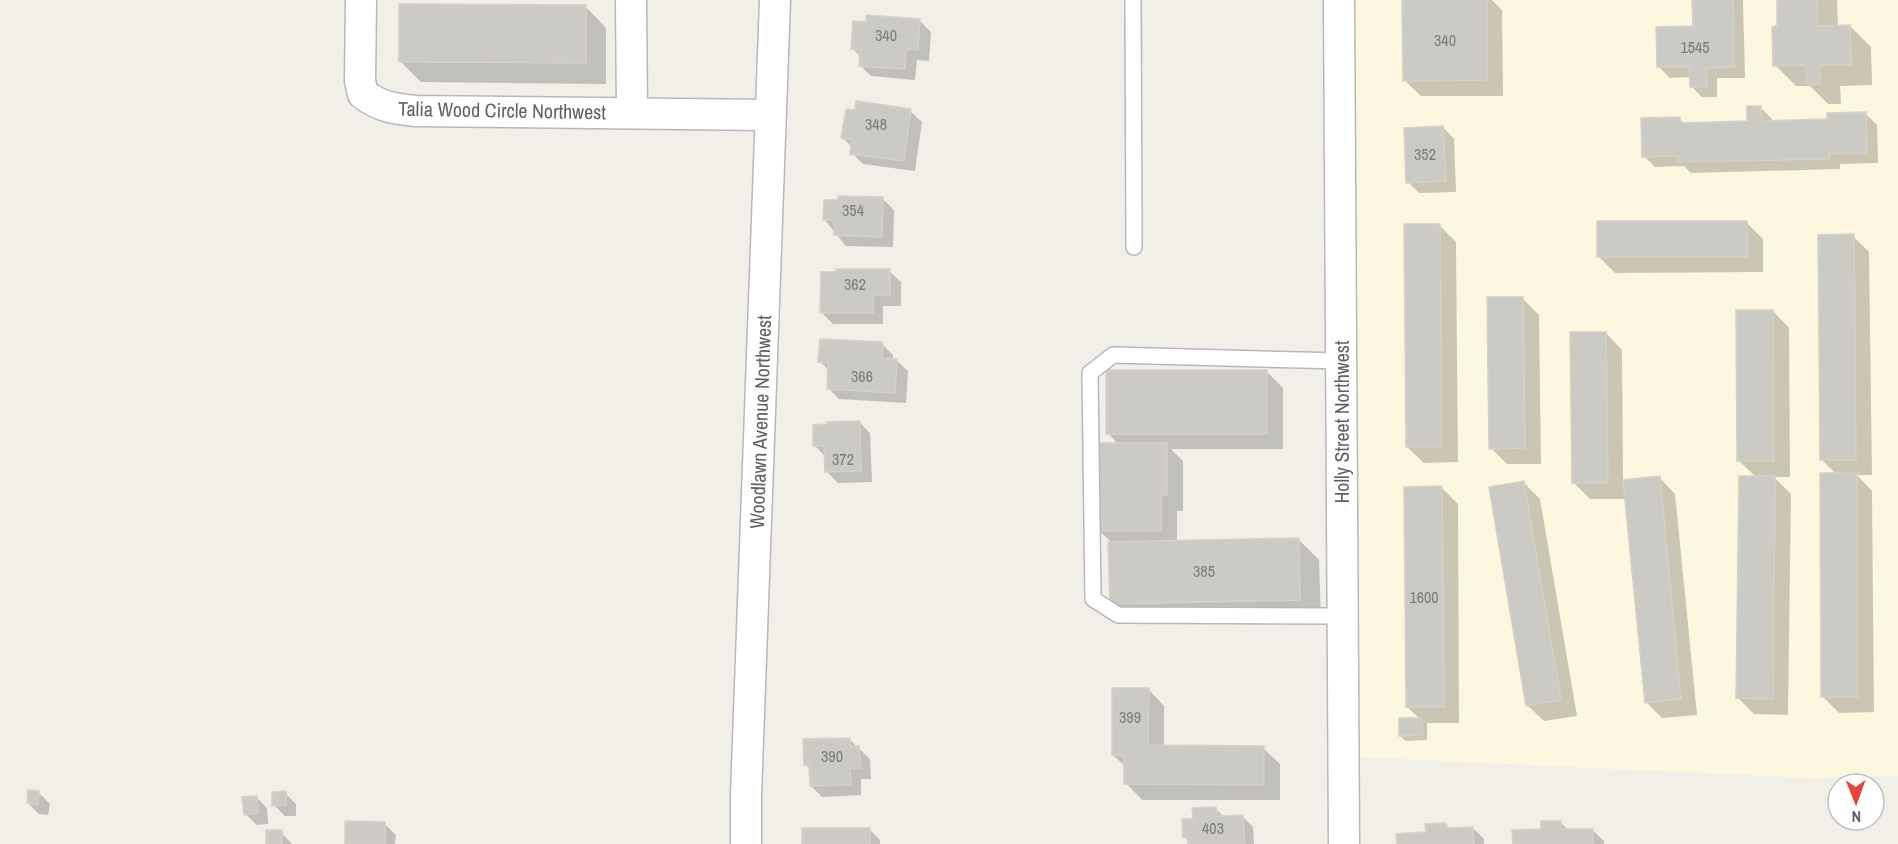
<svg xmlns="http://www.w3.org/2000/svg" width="1898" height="844" font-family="'Archivo Narrow',sans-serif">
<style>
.commercial{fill:#fef7e0}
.shadow{fill:#0003}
.building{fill:#cccac5;stroke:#d6d1c6;stroke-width:1.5}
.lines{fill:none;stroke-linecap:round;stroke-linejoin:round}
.lane-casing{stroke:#b5b8bc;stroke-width:18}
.street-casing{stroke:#b5b8bc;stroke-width:33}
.lane{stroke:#fff;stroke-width:15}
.street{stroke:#fff;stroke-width:30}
.labels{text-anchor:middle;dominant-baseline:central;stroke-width:6;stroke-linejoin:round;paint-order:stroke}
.number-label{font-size:16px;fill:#7a7d7f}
.street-label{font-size:20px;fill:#5f6368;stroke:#fff}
</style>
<rect width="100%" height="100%" fill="#f1efe8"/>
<path class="commercial" d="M 1333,0 L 1898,0 L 1898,776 L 1811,778 L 1358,757 Z"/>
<path class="shadow" d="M 1404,0 L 1492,0 L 1502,10 L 1503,96 L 1421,96 L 1404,80 Z
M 1693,0 L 1743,0 L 1745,78 L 1717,78 L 1717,97 L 1702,97 L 1691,86 L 1691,77 L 1670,78 L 1659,67 L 1694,28 Z
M 1778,0 L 1837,0 L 1838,27 L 1850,26 L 1871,47 L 1872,85 L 1840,86 L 1841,104 L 1828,104 L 1810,86 L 1796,86 L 1775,65 L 1779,28 Z
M 586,7 L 606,28 L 606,84 L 421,82 L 400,61 Z
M 920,21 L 931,32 L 929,61 L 917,60 L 915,80 L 871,76 L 860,65 L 861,57 L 852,48 Z
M 1761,108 L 1772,119 L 1772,122 L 1828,121 L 1865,113 L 1877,125 L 1878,163 L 1840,164 L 1840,169 L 1691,173 L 1684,166 L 1655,167 L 1644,156 L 1679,118 L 1685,124 L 1749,123 Z
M 910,111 L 922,122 L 915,171 L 863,164 L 852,153 L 852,147 L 843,138 Z
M 1443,127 L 1454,139 L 1456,192 L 1419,193 L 1408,182 Z
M 883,199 L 894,210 L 893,247 L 846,246 L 824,219 Z
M 1746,222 L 1763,239 L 1763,272 L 1615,273 L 1598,256 Z
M 1440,226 L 1456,242 L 1458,462 L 1424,463 L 1407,447 Z
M 1853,236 L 1869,252 L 1872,475 L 1857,475 L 1872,491 L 1874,712 L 1839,713 L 1822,696 L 1836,474 L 1821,459 Z
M 889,271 L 901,282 L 901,306 L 883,306 L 883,324 L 833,324 L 822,313 Z
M 1522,298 L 1539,315 L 1541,464 L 1507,464 L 1491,448 Z
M 1773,311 L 1789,328 L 1790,477 L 1774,477 L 1791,494 L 1788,715 L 1754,714 L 1738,698 L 1756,477 L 1739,461 Z
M 1606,333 L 1622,350 L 1623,481 L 1659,477 L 1675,494 L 1697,715 L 1662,718 L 1646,702 L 1626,499 L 1590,499 L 1574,483 Z
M 882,344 L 893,355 L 893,360 L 896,360 L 908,371 L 906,403 L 839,399 L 828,388 L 829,371 L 820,361 Z
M 1266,371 L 1283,388 L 1283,449 L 1171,449 L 1183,461 L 1183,511 L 1177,511 L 1177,542 L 1298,539 L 1319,560 L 1321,620 L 1132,624 L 1111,603 L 1110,541 L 1099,530 L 1119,445 L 1108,433 Z
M 859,422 L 870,433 L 872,482 L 838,483 L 827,472 L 826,457 L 815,446 Z
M 1524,483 L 1540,499 L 1577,716 L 1544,721 L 1527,705 Z
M 1442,488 L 1458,504 L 1459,723 L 1427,723 L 1427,740 L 1406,741 L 1400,736 L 1420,719 L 1407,707 Z
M 1148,689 L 1164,706 L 1164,747 L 1263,748 L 1280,764 L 1280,800 L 1142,800 L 1126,783 L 1126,767 L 1113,755 Z
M 849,739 L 870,759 L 871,779 L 861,779 L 861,795 L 822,797 L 811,786 L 811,770 L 806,765 Z
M 39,793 L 50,804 L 48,815 L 39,814 L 28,803 Z
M 285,793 L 296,804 L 296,816 L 285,816 L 274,805 Z
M 256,797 L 267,808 L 268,824 L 257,825 L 245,814 Z
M 1215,808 L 1224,817 L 1242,816 L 1253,827 L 1254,844 L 1190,844 L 1185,837 L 1195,820 Z
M 1560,822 L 1569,831 L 1592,830 L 1604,841 L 1604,844 L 1514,844 Z
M 385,824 L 396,835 L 395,844 L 346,844 Z
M 1446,824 L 1451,830 L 1473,828 L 1484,839 L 1484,844 L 1399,844 Z
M 869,829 L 880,840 L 880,844 L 803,844 Z
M 281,832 L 292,844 L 267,844 Z"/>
<path class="building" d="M 1402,0 L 1487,0 L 1487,80 L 1403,81 Z
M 1692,0 L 1733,0 L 1734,67 L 1706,68 L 1707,87 L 1690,87 L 1689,67 L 1657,67 L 1656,27 L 1693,26 Z
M 1777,0 L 1817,0 L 1818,26 L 1850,25 L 1851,65 L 1820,65 L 1820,84 L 1806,84 L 1806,65 L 1773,66 L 1772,27 L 1777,26 Z
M 399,4 L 586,5 L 586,63 L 399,62 Z
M 866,15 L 920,19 L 918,50 L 906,49 L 905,69 L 859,66 L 860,50 L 851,49 L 853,21 L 866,22 Z
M 856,101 L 911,109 L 904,161 L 850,154 L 852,140 L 841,138 L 846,109 L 855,110 Z
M 1747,106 L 1761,106 L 1762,121 L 1827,119 L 1827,113 L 1866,112 L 1867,153 L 1829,154 L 1830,159 L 1678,162 L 1678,156 L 1642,157 L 1641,118 L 1680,117 L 1680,123 L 1747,121 Z
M 1443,126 L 1446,181 L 1406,183 L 1404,128 Z
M 838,196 L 883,197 L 882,237 L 834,235 L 834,220 L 823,220 L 824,200 L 838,200 Z
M 1597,221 L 1747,221 L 1747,257 L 1597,257 Z
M 1404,224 L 1440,224 L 1442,447 L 1406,447 Z
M 1854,234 L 1856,460 L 1820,460 L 1818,235 Z
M 836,269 L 890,269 L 890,295 L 873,295 L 873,313 L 820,313 L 821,272 L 836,272 Z
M 1487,297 L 1523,297 L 1525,448 L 1489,449 Z
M 1736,310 L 1773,310 L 1774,461 L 1737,461 Z
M 1570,332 L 1606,332 L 1608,483 L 1572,483 Z
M 820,339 L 883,342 L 882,358 L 897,359 L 895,393 L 827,389 L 828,363 L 818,362 Z
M 1106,370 L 1267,370 L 1267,434 L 1106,434 Z
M 860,421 L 861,471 L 825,472 L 824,446 L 813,446 L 813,425 L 828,424 L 827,422 Z
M 1097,443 L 1167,443 L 1167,495 L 1161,495 L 1161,531 L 1097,531 Z
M 1820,473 L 1857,473 L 1858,697 L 1821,697 Z
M 1660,476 L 1681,699 L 1645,703 L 1623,480 Z
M 1739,476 L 1775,476 L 1773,699 L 1736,698 Z
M 1524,481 L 1561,700 L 1526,706 L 1489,487 Z
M 1442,486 L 1444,707 L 1406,707 L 1404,487 Z
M 1299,538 L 1300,600 L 1110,604 L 1108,542 Z
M 1112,688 L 1149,688 L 1148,745 L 1264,746 L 1264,785 L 1124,784 L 1124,756 L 1112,755 Z
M 1399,718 L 1422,718 L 1423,735 L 1399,736 Z
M 850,738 L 850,746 L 859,746 L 861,768 L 850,768 L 851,785 L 810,786 L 809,765 L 804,765 L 803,739 Z
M 28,790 L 39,791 L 38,805 L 27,803 Z
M 286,791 L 286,805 L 272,806 L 272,792 Z
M 257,796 L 258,813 L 244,815 L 242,797 Z
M 1216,807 L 1217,816 L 1243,815 L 1245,844 L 1188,844 L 1188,837 L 1183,838 L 1182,819 L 1193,819 L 1192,808 Z
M 345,821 L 385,822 L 385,844 L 345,844 Z
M 1541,821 L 1561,821 L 1561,829 L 1593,829 L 1593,844 L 1513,844 L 1512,830 L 1541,829 Z
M 1446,823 L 1447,828 L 1473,827 L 1474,844 L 1397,844 L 1396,834 L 1426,832 L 1425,824 Z
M 802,828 L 870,828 L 870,844 L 802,844 Z
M 266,830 L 282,830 L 282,844 L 266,844 Z"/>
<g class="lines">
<defs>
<path id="lane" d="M 1133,0 L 1134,247
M 1341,361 L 1113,355 L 1090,373 L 1093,599 L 1118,615 L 1343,616"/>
<path id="street" d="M 361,0 L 360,81 L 363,94 C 380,107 395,109 416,111 L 771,115
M 631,0 L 632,112
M 1339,0 L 1344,844
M 746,844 L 746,795 L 775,0"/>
</defs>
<use href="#lane" class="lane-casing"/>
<use href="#street" class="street-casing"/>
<use href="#lane" class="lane"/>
<use href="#street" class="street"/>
</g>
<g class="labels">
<g class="number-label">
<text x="886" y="35">340</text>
<text x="1445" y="40">340</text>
<text x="1695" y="47">1545</text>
<text x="876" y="124">348</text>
<text x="1425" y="154">352</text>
<text x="853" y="210">354</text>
<text x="855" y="284">362</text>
<text x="862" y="376">366</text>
<text x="843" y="459">372</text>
<text x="1204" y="571">385</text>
<text x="1424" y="597">1600</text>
<text x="1130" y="717">399</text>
<text x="832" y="756">390</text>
<text x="1213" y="828">403</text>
</g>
<g class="street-label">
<text transform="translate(502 110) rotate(1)">Talia Wood Circle Northwest</text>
<text transform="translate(760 422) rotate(-88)">Woodlawn Avenue Northwest</text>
<text transform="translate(1341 422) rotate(-90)">Holly Street Northwest</text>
</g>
</g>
<g transform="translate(1856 802) rotate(179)"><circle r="28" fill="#ffffff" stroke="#bfc1c3" stroke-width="1.5"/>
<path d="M0-4.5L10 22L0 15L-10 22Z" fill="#ea4335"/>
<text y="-9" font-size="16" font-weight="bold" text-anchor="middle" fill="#5f6368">N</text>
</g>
</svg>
